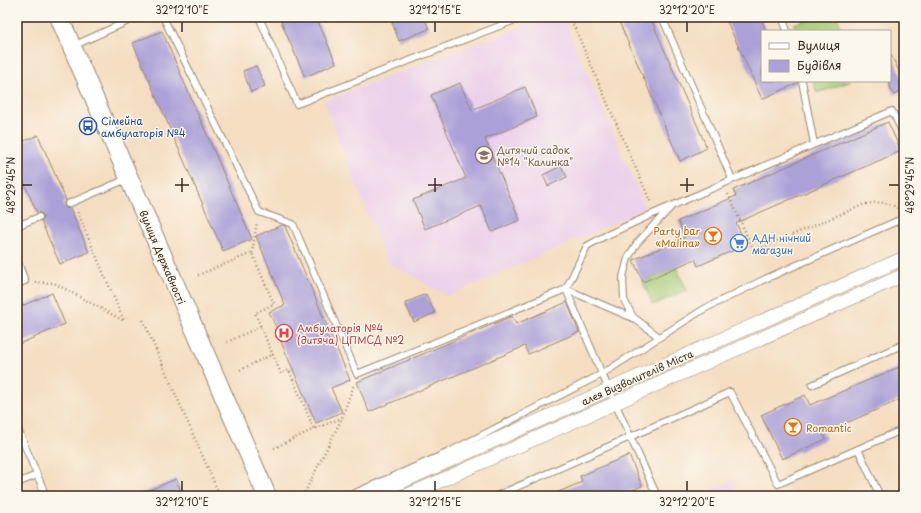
<svg xmlns="http://www.w3.org/2000/svg" width="921" height="513" font-family="'Playpen Sans',sans-serif">
<style>
.built{fill:#ecd1ea}
.green{fill:#a6cb76;stroke:#707a4a}
.building{fill:#aba1d8}
.lines{fill:none;stroke-linecap:round;stroke-linejoin:round}
.lane-casing{stroke:#98846f;stroke-width:8}
.street-casing{stroke:#98846f;stroke-width:14}
.secondary-casing{stroke:#98846f;stroke-width:20}
.path{stroke:#98846f;stroke-width:2.5;stroke-dasharray:1 3;stroke-linecap:butt}
.lane{stroke:#fff;stroke-width:6}
.street{stroke:#fff;stroke-width:13}
.secondary{stroke:#fff;stroke-width:18}
.ticks{fill:none;stroke:#3b2a1e;stroke-width:1.5}
.labels{text-anchor:middle;dominant-baseline:central;stroke-width:3;stroke-linejoin:round;paint-order:stroke}
.transit-label{font-size:10px;fill:#164399;stroke:#fbf7ec;text-anchor:start}
.education-label{font-size:10px;fill:#785e54;stroke:#fbf7ec;text-anchor:start}
.food-label{font-size:10px;fill:#c56008;stroke:#fbf7ec;text-anchor:end}
.shop-label{font-size:10px;fill:#366cbe;stroke:#fbf7ec;text-anchor:start}
.street-label{font-size:10px;fill:#3b2a1e;stroke:#fbf7ec}
.health-label{font-size:10px;fill:#be3a42;stroke:#fbf7ec;text-anchor:start}
.neatline{fill:none;stroke:#3b2a1e;stroke-width:1.5}
.ticks-label{font-size:10px;text-anchor:middle;fill:#3b2a1e}
</style>
<rect width="100%" height="100%" fill="#fbf7ec"/>
<filter id="ink" filterUnits="userSpaceOnUse"><feTurbulence type="fractalNoise" baseFrequency=".025" numOctaves="2"/><feDisplacementMap in="SourceGraphic" scale="8" xChannelSelector="R" yChannelSelector="G"/><feConvolveMatrix kernelMatrix="1 2 1 2 8 2 1 2 1" color-interpolation-filters="sRGB"/></filter>
<filter id="wash" filterUnits="userSpaceOnUse"><feTurbulence type="fractalNoise" baseFrequency=".012" numOctaves="4" result="noise"/><feDisplacementMap in="SourceGraphic" scale="16" xChannelSelector="R" yChannelSelector="G"/><feGaussianBlur stdDeviation="0.9" result="paint"/><feColorMatrix in="noise" values="0 0 0 0 0 0 0 0 0 0 0 0 0 0 0 0 0 1.4 0 .05"/><feComposite in="paint" operator="in"/></filter>
<g filter="url(#wash)">
<rect width="100%" height="100%" fill="#f4ddc0"/>
<path class="built" d="M 547,17 L 563,17 L 646,209 L 448,296 L 387,262 L 324,101 Z
M 733,481 L 740,496 L 696,496 Z"/>
<path class="green" d="M 815,17 L 837,17 L 842,31 L 796,31 L 794,24 Z
M 813,81 L 852,81 L 817,93 Z
M 676,267 L 687,290 L 653,305 L 643,282 Z"/>
<g id="blocks">
<path class="building" d="M 279,17 L 316,17 L 336,63 L 305,77 Z
M 390,17 L 424,17 L 429,29 L 399,41 Z
M 617,17 L 650,17 L 707,148 L 680,161 Z
M 725,17 L 760,17 L 766,31 L 762,31 L 762,81 L 798,81 L 798,83 L 762,99 Z
M 162,31 L 252,239 L 223,251 L 133,43 Z
M 890,53 L 904,81 L 904,90 L 894,95 L 890,87 Z
M 256,66 L 265,86 L 251,92 L 243,71 Z
M 460,83 L 472,110 L 525,87 L 537,117 L 485,139 L 520,220 L 492,232 L 481,206 L 425,229 L 413,200 L 466,178 L 431,95 Z
M 888,122 L 901,151 L 736,223 L 746,245 L 698,266 L 695,259 L 643,282 L 633,260 L 685,237 L 678,221 L 736,196 L 733,190 Z
M 38,135 L 66,200 L 64,202 L 64,205 L 66,208 L 70,208 L 89,252 L 60,264 L 41,221 L 43,218 L 43,215 L 40,213 L 37,213 L 17,166 L 17,144 Z
M 561,166 L 567,177 L 548,186 L 543,175 Z
M 282,225 L 285,226 L 350,380 L 331,388 L 342,412 L 316,423 L 276,330 L 277,329 L 269,312 L 285,305 L 256,236 Z
M 52,293 L 65,324 L 17,345 L 17,308 Z
M 426,294 L 435,313 L 414,322 L 405,303 Z
M 567,302 L 579,332 L 528,354 L 525,346 L 369,412 L 357,382 L 512,316 L 516,324 Z
M 904,365 L 904,398 L 823,433 L 826,439 L 782,459 L 761,415 L 805,395 L 810,405 Z
M 629,455 L 642,486 L 619,496 L 549,496 L 582,482 L 580,476 Z
M 176,479 L 183,496 L 135,496 Z"/>
</g>
</g>
<g filter="url(#ink)">
<use href="#blocks" fill-opacity="0" stroke="#98846f" stroke-width="1"/>
<g class="lines">
<defs>
<path id="lane" d="M 163,17 L 259,212 L 293,224 L 357,374 L 566,289 L 587,246 L 605,236 L 655,213 L 892,111 L 904,135
M 259,17 L 297,104 L 523,17
M 662,17 L 732,179
M 782,17 L 787,31
M 73,46 L 137,17
M 802,81 L 814,144
M 68,204 L 127,179
M 17,226 L 39,217
M 17,260 L 25,281 L 17,284
M 566,289 L 602,374 L 657,496
M 566,289 L 635,319
M 659,337 L 633,317 L 624,300 L 623,277 L 628,258 L 637,243 L 671,207
M 812,385 L 904,344
M 17,427 L 46,496
M 858,449 L 880,496
M 17,483 L 37,475
M 348,496 L 447,453 L 602,374 L 704,309 L 765,279 L 904,218
M 496,496 L 630,437 L 730,392 L 778,484 L 904,429"/>
<path id="street" d="M 370,496 L 904,258
M 406,496 L 904,275"/>
<path id="secondary" d="M 59,17 L 267,496"/>
</defs>
<use href="#lane" class="lane-casing"/>
<use href="#street" class="street-casing"/>
<use href="#secondary" class="secondary-casing"/>
<path class="path" d="M 570,17 L 651,203
M 728,194 L 754,251 L 865,204 C 878,202 887,201 899,209
M 252,253 L 257,222
M 198,275 L 252,253 L 274,304 L 255,313 L 281,374 L 289,370 L 314,429 L 342,418
M 35,282 L 54,283 L 124,321 L 77,211
M 143,320 L 220,496
M 227,342 L 261,326
M 240,370 L 273,354
M 274,448 L 314,429
M 303,496 L 342,418 L 354,384"/>
<use href="#lane" class="lane"/>
<use href="#street" class="street"/>
<use href="#secondary" class="secondary"/>
</g>
</g>
<path class="ticks" d="M 182,22 L 182,32M 435,22 L 435,32M 687,22 L 687,32M 182,178 L 182,192M 435,178 L 435,192M 687,178 L 687,192M 22,185 L 32,185M 175,185 L 189,185M 428,185 L 442,185M 680,185 L 694,185M 889,185 L 899,185M 182,481 L 182,491M 435,481 L 435,491M 687,481 L 687,491"/>
<defs>
<symbol id="bus-ring" viewBox="-11 -11 22 22"><circle r="9.5" fill="#fbf7ec" stroke="#1a4fb4" stroke-width="1.5"/><path d="M-5-6H5V4H4V6H2V4H-2V6H-4V4H-5ZM-3.5-4V0h7V-4ZM-3.5 1.2v1.5H-2V1.2ZM2 1.2v1.5H3.5V1.2Z" fill="#1a4fb4"/></symbol>
<symbol id="school-ring" viewBox="-11 -11 22 22"><circle r="9.5" fill="#fbf7ec" stroke="#8d6e63" stroke-width="1.5"/><path d="M0-5L7-2L0 1L-7-2ZM-4 1L0 2.5L4 1V4Q0 6-4 4Z" fill="#8d6e63"/></symbol>
<symbol id="bar-ring" viewBox="-11 -11 22 22"><circle r="9.5" fill="#fbf7ec" stroke="#e8710a" stroke-width="1.5"/><path d="M-6-5H6L.8 .8V4.5H3.5V6h-7V4.5H-.8V.8Z" fill="#e8710a"/></symbol>
<symbol id="supermarket-ring" viewBox="-11 -11 22 22"><circle r="9.5" fill="#fbf7ec" stroke="#3f7fe0" stroke-width="1.5"/><path d="M-6-5.5h2.5l.6 2H6L4.5 2H-2.5L-4.4-4H-6ZM-1.5 3.2a1.3 1.3 0 1 0 .1 0ZM3 3.2a1.3 1.3 0 1 0 .1 0Z" fill="#3f7fe0"/></symbol>
<symbol id="hospital-ring" viewBox="-11 -11 22 22"><circle r="9.5" fill="#fbf7ec" stroke="#e0444e" stroke-width="1.5"/><path d="M-5-5h3v3.5h4V-5h3V5h-3V1.5h-4V5h-3Z" fill="#e0444e"/></symbol>
</defs>
<g fill-rule="evenodd">
<use href="#bus-ring" x="78" y="116" width="20" height="20"/>
<use href="#school-ring" x="474" y="145" width="20" height="20"/>
<use href="#bar-ring" x="703" y="226" width="20" height="20"/>
<use href="#supermarket-ring" x="729" y="233" width="20" height="20"/>
<use href="#hospital-ring" x="274" y="323" width="20" height="20"/>
<use href="#bar-ring" x="783" y="417" width="20" height="20"/>
</g>
<g class="labels">
<g class="transit-label">
<text x="101" y="120">Сімейна<tspan x="101" dy="12">амбулаторія №4</tspan></text>
</g>
<g class="education-label">
<text x="497" y="149">Дитячий садок<tspan x="497" dy="12">№14 "Калинка"</tspan></text>
</g>
<g class="food-label">
<text x="700" y="230">Party bar<tspan x="700" dy="12">«Malina»</tspan></text>
<text x="806" y="427" text-anchor="start">Romantic</text>
</g>
<g class="shop-label">
<text x="752" y="237">АДН нічний<tspan x="752" dy="12">магазин</tspan></text>
</g>
<g class="street-label">
<text transform="translate(163 257) rotate(67)">вулиця Державності</text>
<text transform="translate(637 377) rotate(-24)">алея Визволителів Міста</text>
</g>
<g class="health-label">
<text x="297" y="327">Амбулаторія №4<tspan x="297" dy="12">(дитяча) ЦПМСД №2</tspan></text>
</g>
</g>
<rect width="921" height="513" fill="none" stroke="#fbf7ec" stroke-width="44"/>
<rect x="761" y="30" width="130" height="52" fill="#fbf7ec" stroke="#aea59a"/>
<rect x="769" y="43" width="20" height="6" fill="#ffffff" stroke="#aea59a"/>
<text x="797" y="50" font-size="12" fill="#3b2a1e">Вулиця</text>
<rect x="769" y="60" width="20" height="12" fill="#aba1d8" stroke="#aea59a"/>
<text x="797" y="70" font-size="12" fill="#3b2a1e">Будівля</text>
<rect x="22" y="22" width="877" height="469" class="neatline"/>
<g class="ticks-label">
<text x="182" y="14">32°12'10"E</text>
<text x="435" y="14">32°12'15"E</text>
<text x="687" y="14">32°12'20"E</text>
<text transform="translate(11 185) rotate(-90)" y="4">48°29'45"N</text>
<text transform="translate(910 185) rotate(-90)" y="4">48°29'45"N</text>
<text x="182" y="506">32°12'10"E</text>
<text x="435" y="506">32°12'15"E</text>
<text x="687" y="506">32°12'20"E</text>
</g>
</svg>
